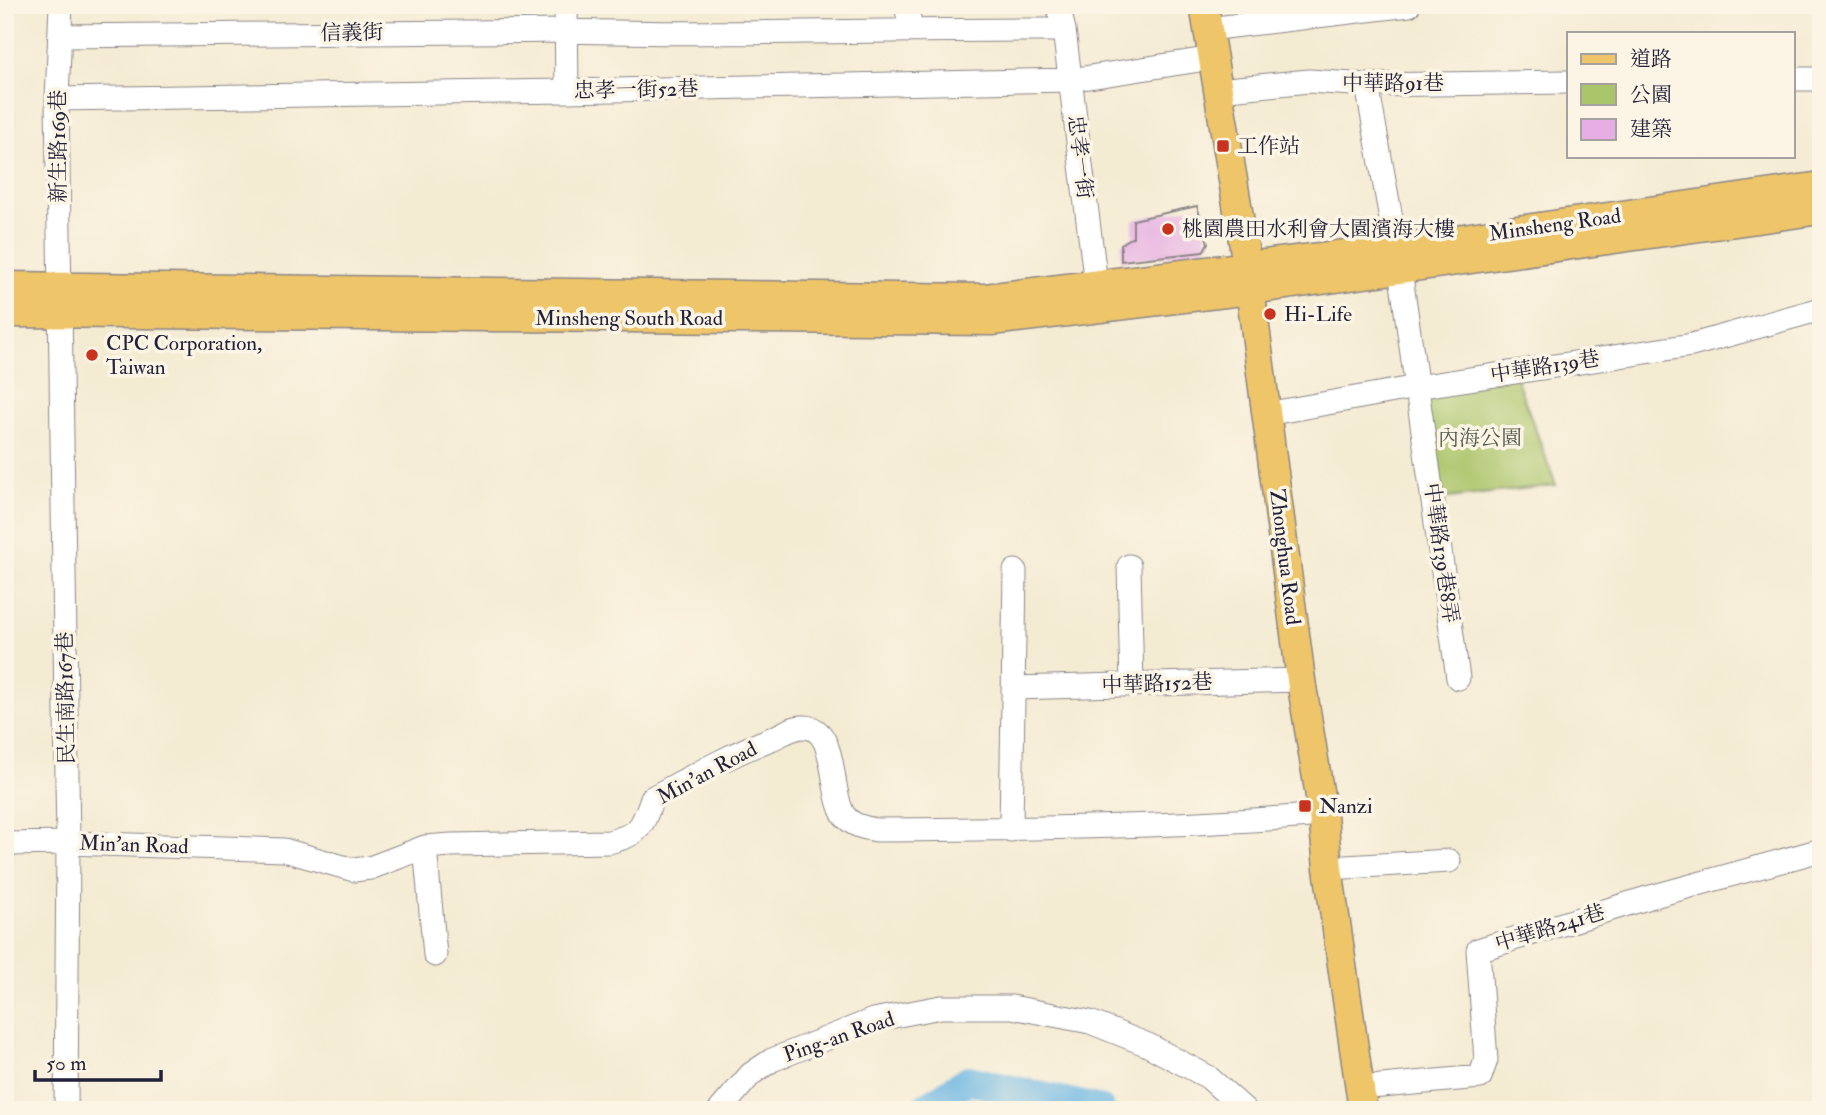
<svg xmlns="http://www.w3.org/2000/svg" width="1826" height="1115" font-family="'IM FELL Double Pica','Noto Serif TC',serif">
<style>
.green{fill:#abc56b;stroke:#667453;stroke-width:2}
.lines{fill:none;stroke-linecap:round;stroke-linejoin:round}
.river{stroke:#69b5e2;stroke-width:30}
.building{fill:#e6aee3}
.minor-casing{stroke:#8b8687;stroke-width:25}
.major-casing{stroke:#8b8687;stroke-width:31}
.minor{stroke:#fff;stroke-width:23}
.major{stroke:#eec569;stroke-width:28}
.poi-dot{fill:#c8321e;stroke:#fcf5e5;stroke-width:2.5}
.labels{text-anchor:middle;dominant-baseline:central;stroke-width:7;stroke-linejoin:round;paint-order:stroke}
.street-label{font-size:21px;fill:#22223b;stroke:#fcf5e5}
.poi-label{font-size:21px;fill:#22223b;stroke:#fcf5e5;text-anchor:start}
.park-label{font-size:21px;fill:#525b4c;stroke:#fcf5e5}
</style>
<rect width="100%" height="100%" fill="#fcf5e5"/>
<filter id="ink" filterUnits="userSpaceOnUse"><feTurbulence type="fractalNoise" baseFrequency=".0143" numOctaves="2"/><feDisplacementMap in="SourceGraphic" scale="14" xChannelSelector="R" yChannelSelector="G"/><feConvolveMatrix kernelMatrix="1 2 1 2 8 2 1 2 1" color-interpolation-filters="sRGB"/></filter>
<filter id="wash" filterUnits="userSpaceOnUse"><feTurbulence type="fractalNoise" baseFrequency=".00686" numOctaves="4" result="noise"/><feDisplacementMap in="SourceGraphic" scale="28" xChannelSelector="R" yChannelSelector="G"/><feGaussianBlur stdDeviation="1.57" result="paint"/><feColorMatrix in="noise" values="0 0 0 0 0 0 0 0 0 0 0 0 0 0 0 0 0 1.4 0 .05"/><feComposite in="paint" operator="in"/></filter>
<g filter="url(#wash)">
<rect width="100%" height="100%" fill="#f4ebd3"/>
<path class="green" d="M 1514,372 L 1556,485 L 1433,500 L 1417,387 Z"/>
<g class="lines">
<path class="river" d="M 923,1110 L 968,1080 L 1100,1110"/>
</g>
<g id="blocks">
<path class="building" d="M 1197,206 L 1208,243 L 1203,252 L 1121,261 L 1121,244 L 1133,237 L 1133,220 Z"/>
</g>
</g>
<g filter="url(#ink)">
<use href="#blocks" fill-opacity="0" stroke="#8b8687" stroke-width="2"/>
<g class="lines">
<defs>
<path id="minor" d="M 61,5 L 57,99 L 68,843 L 66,1110
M 566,5 L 567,91
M 906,5 L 911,29
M 1058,5 L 1064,30 L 1098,300
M 1208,29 L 1409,5
M 60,36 L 567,31 C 732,36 898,29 1064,30
M 1793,79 L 1821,79
M 1367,85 L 1400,269 L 1458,678
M 1218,90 L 1309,81 L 1367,85 L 1569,82
M 57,99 L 567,91 L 1070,80 L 1213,58
M 1266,414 L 1417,387 L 1692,345 L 1821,309
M 1129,566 L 1132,685
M 1014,688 L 1301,680
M 1011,830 L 1015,571
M 5,844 L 68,843 L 284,850 L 354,870 L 370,868 L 425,847 L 451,845 L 609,842 C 640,834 642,828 652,798 C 691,777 729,755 771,739 C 779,736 788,730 796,728 C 840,718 828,792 844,815 C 852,826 865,828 877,830 C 1026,829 1174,827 1323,815
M 425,847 L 435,955
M 1328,868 L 1449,861
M 1360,1088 L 1480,1077 L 1486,1060 L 1478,950 L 1647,898 L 1821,850
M 720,1110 L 751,1074 L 772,1060 L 873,1020 L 941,1007 L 1012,1007 L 1090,1022 L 1148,1045 L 1208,1077 L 1245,1110"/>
<path id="major" d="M 1204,5 L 1247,265 L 1301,680 L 1323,815 L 1328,868 L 1363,1110
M 5,286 L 985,298 L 1395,248 L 1821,186
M 5,313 L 992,321 L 1250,290 L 1821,210"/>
</defs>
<use href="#minor" class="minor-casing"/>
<use href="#major" class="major-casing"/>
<use href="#minor" class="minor"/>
<use href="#major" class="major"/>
</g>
</g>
<g class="poi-dot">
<rect x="1216" y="139" width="14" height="14" rx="3.5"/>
<circle cx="1168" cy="229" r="7"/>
<circle cx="1270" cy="314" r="7"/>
<circle cx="92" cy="355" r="7"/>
<rect x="1298" y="799" width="14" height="14" rx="3.5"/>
</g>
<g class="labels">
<g class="street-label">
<text transform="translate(352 33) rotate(-1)">信義街</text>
<text x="1393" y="83">中華路91巷</text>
<text transform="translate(636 90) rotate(-1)">忠孝一街52巷</text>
<text transform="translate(58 146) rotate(-90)">新生路169巷</text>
<text transform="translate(1080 157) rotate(83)">忠孝一街</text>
<text transform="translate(1555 225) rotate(-8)">Minsheng Road</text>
<text x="629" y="318">Minsheng South Road</text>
<text transform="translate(1545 367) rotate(-9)">中華路139巷</text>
<text transform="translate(1441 553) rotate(82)">中華路139巷8弄</text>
<text transform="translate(1285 557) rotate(83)">Zhonghua Road</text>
<text transform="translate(1157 684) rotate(-2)">中華路152巷</text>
<text transform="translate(66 698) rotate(-91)">民生南路167巷</text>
<text transform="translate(707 773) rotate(-28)">Min'an Road</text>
<text transform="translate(134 845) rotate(2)">Min'an Road</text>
<text transform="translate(1550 928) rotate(-17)">中華路241巷</text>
<text transform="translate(839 1037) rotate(-19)">Ping-an Road</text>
</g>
<g class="poi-label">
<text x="1237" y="146">工作站</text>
<text x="1182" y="229">桃園農田水利會大園濱海大樓</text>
<text x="1284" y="314">Hi-Life</text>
<text x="106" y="343">CPC Corporation,<tspan x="106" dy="24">Taiwan</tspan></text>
<text x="1319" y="806">Nanzi</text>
</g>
<g class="park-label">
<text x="1480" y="438">內海公園</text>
</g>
</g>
<rect width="1826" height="1115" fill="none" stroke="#fcf5e5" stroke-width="28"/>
<rect x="1567" y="32" width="228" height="126" fill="#fcf5e5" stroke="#a5a1a1" stroke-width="2"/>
<rect x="1581" y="54" width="35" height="10" fill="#eec569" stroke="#a5a1a1" stroke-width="2"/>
<text x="1630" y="66" font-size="21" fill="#22223b">道路</text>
<rect x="1581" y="84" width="35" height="21" fill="#abc56b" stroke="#a5a1a1" stroke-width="2"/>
<text x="1630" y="102" font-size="21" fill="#22223b">公園</text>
<rect x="1581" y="119" width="35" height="21" fill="#e6aee3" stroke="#a5a1a1" stroke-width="2"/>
<text x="1630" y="136" font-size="21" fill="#22223b">建築</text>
<path d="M35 1070v10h126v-10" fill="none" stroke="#22223b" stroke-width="3.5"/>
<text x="46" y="1070" font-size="21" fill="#22223b" stroke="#fcf5e5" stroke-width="5" paint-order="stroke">50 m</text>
</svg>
